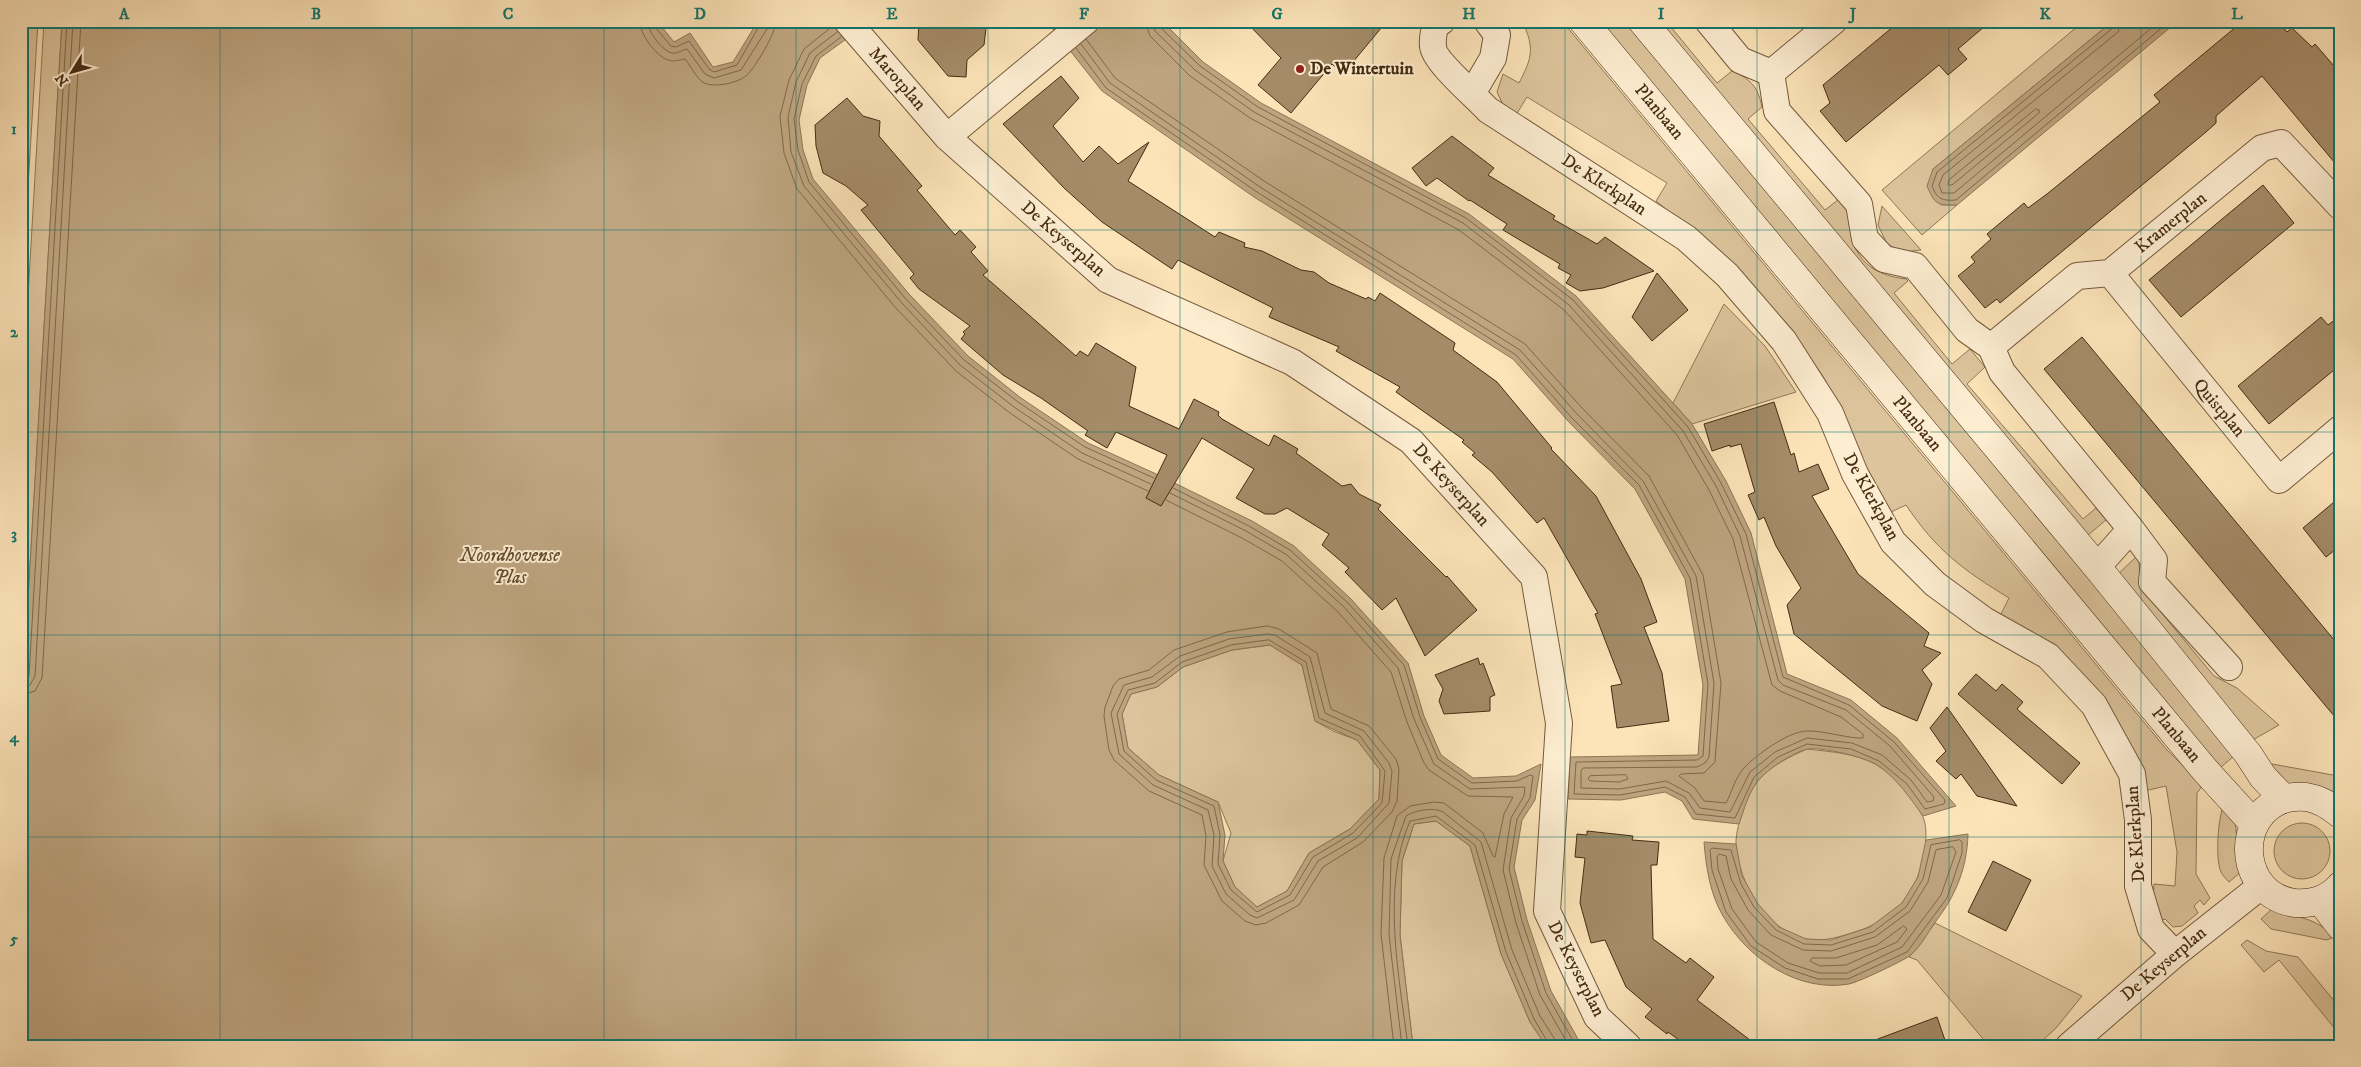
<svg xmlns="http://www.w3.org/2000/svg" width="2361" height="1067" font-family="'IM FELL DW Pica',serif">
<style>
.green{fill:#ddc49c;stroke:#927857}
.water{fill:#bea580;stroke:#8e7554;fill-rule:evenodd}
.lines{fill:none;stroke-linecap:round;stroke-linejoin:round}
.shore{stroke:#826849;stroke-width:1}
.building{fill:#a58b68;stroke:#462c12}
.street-casing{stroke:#745a3c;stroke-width:28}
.secondary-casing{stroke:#462c12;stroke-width:29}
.street{stroke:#fdedd1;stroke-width:26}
.secondary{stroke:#fdedd1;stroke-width:28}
.grid{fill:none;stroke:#0f766e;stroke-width:1;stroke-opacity:0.55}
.poi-dot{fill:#8f2418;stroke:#fdedd1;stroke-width:2}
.labels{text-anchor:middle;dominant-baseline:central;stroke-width:4;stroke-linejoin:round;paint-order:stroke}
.poi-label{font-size:18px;font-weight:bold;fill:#462c12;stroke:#fdedd1;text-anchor:start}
.street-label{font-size:18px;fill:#462c12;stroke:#fdedd1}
.water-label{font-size:19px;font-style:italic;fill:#644a2e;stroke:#fdedd1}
.neatline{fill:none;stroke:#0f766e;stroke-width:2}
.grid-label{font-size:16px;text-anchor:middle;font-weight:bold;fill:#0f766e}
</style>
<rect width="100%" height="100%" fill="#fce3b8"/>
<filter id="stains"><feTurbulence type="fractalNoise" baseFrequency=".004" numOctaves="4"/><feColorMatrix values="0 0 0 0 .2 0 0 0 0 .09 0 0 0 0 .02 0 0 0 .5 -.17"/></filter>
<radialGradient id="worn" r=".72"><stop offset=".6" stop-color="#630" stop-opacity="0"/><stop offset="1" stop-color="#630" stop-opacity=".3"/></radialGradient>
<path class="green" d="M 21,21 L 38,21 L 21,302 Z
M 44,21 L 62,21 L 21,719 L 21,417 Z
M 1522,21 L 1562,21 L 2167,750 L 2203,785 L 2197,793 L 2196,874 L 2210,898 L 2204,905 L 2200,900 L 2194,906 L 2198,913 L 2182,926 L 2173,927 L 2165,919 L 2159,921 L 2153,903 L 2154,884 L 2175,886 L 2177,852 L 2166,786 L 2144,791 L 2133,754 L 1999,618 L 2009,598 C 1963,570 1936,550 1906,505 L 1887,514 L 1824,378 L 1789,326 L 1731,262 L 1656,201 L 1667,183 L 1527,97 L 1516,115 L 1504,107 L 1497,92 L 1503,74 L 1519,83 C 1532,58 1535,48 1522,21 Z
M 1594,21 L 1624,21 L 2216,729 L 2234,756 L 2220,768 Z
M 1652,21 L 1666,21 L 1717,83 L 1732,71 C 1751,79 1758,87 1762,107 L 1748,119 L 1825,210 L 1839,199 L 1851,213 C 1847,252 1867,275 1906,279 L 1908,281 L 1894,293 L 1952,364 L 1970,349 L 1985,367 L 1967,384 L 2083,519 L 2096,508 L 2106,520 L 2087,536 Z
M 2084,21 L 2113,21 L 1933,169 L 1941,205 L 1957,205 L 1922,235 L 1882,190 Z
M 1882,206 L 1921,250 L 1903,252 L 1887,244 L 1878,225 Z
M 1724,304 L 1765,346 L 1796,392 L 1692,424 L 1673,403 Z
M 2136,557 L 2139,560 L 2140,587 L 2214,676 L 2237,688 L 2279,725 L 2251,741 L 2116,576 Z
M 1270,645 L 1302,665 L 1315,721 L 1333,731 L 1357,740 L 1380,770 L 1379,799 L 1350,829 L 1309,853 L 1287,891 L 1257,907 L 1235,887 L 1223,861 L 1231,833 L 1218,802 L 1159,775 L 1128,748 L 1122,714 L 1131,694 L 1157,687 L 1183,667 L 1232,650 Z
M 1807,749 C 1831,752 1856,753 1877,765 C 1894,775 1913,797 1922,815 C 1931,830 1923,869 1914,884 C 1910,890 1907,898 1902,903 C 1891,917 1871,927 1855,932 C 1839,937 1823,942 1807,939 C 1766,931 1739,883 1736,845 C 1735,829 1747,794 1757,782 C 1769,766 1790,757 1807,749 Z
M 2272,764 L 2333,775 L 2340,780 L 2340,788 L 2334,793 L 2289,784 L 2266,767 Z
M 2224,804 L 2235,822 L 2241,872 L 2229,882 C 2226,879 2223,876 2221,872 C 2215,859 2218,817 2224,804 Z
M 1436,821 L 1470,846 L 1501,954 L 1530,1022 L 1546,1046 L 1413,1046 L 1400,935 L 1402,861 L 1414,824 Z
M2274 851a28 28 0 1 1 56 0a28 28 0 1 1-56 0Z
M 2272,909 C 2297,918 2316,917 2334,937 L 2327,940 L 2271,929 L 2261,919 Z
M 1935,923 L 2082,996 L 2057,1027 L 2037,1046 L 1989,1046 L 1917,960 L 1909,957 Z
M 2247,940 L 2266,951 L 2298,957 L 2340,1008 L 2340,1035 L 2279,960 L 2264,972 L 2241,945 Z"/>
<path class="water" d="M 62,21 L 657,21 L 674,42 L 690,33 L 713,67 L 733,62 L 758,21 L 871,21 L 820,58 L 807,85 L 799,120 L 803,150 L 813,179 L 909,294 L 968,356 L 1021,398 L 1088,443 L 1154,473 L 1252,521 L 1294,546 L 1351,599 L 1408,663 L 1424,716 L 1441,755 L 1473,778 L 1516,776 L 1541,764 L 1535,800 L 1522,820 L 1514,867 L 1527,920 L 1551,991 L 1582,1046 L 1546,1046 L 1530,1022 L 1501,954 L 1470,846 L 1436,821 L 1414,824 L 1402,861 L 1400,935 L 1413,1046 L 21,1046 L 21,719 ZM 1270,645 L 1302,665 L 1315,721 L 1357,740 L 1380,770 L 1379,799 L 1350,829 L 1309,853 L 1287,891 L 1257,907 L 1235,887 L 1223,861 L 1225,835 L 1218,802 L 1159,775 L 1128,748 L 1122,714 L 1131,694 L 1157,687 L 1183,667 L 1232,650 Z
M 1043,21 L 1162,21 L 1203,62 L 1261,103 L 1469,214 L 1576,296 L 1692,424 L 1726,481 L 1751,533 L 1787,674 L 1851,700 L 1897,738 L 1956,806 L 1923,816 C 1910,798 1897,778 1877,765 C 1865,757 1822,747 1808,749 C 1794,751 1765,771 1757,782 C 1748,794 1744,810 1739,824 L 1693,819 L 1682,801 L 1665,792 L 1621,800 L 1568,799 L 1570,757 L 1698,755 L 1703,685 L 1685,579 L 1635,489 L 1568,421 L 1513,359 L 1254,197 L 1102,91 L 1053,29 Z
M 2113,21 L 2178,21 L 1957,205 C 1937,205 1935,205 1927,186 L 1933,169 Z
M 1968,834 C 1967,868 1956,895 1936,921 C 1928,932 1919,950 1908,957 C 1898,963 1859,982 1849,984 C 1798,993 1747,958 1723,916 C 1710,894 1706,867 1704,842 L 1736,844 L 1742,876 L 1758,904 L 1779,927 L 1806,939 L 1831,940 L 1870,927 L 1902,903 L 1918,877 L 1926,840 Z"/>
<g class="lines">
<path class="shore" d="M 639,21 C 640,34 656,56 668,60 C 674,62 679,60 685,59 C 691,66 696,78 704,83 C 715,88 737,83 746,76 C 755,68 776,33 776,21
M 647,21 C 648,31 662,51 672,53 C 677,54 682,50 687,49 L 705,74 L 714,78 L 741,70 L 767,29 L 769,21
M 653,21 L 654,26 L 671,46 L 676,47 L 689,41 L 709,69 L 714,72 L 737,65 L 762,21
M 2116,21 L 2114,27 L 1937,172 L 1932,186 C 1937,199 1942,201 1956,200 L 2170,21
M 2122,21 L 2118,32 L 1943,175 L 1939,185 L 1942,193 L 1954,193 L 2160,21
M 834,25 L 804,49 L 789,80 L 780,116 L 784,153 L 797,189 L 895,307 L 956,371 L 1010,413 L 1078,459 L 1148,491
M 837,32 L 810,53 L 796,82 L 788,117 L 791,152 L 804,186 L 901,302 L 960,365 L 1014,407 L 1082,453 L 1151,484
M 841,37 L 816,56 L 802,84 L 794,119 L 798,150 L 809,182 L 905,298 L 964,360 L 1018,402 L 1085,447 L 1154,478
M 1086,39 L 1115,78 L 1264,181 L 1525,344 L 1582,408 L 1649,476 L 1703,575 L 1721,683 L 1715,762 L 1704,773 L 1681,774 L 1679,776 L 1695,788 L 1704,801 L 1726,803 C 1732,792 1735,778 1744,768 C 1756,755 1791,729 1810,731 C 1825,731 1850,739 1863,738 L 1863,734 L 1841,717 L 1780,691 L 1772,685 L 1733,539 L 1709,490 L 1677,435 L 1564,310 L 1459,230 L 1250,118 L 1190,76 L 1150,36 L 1145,21
M 1081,44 L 1110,83 L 1260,187 L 1520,350 L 1577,414 L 1643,481 L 1696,576 L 1714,683 L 1709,757 L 1705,763 L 1697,767 L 1583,768 L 1581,771 L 1581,788 L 1620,789 L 1666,781 L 1689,793 L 1700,808 L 1730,812 L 1750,772 L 1775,752 L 1807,738 L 1852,743 L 1882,755 L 1911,780 L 1927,802 L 1933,801 L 1934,797 L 1890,746 L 1846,710 L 1783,685 L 1778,680 L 1740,536 L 1716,486 L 1683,431 L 1569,305 L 1463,223 L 1254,112 L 1195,70 L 1155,31 L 1152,21
M 1076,48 L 1106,88 L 1257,192 L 1516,355 L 1572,418 L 1639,485 L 1690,578 L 1708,684 L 1703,756 L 1697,760 L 1576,762 L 1574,794 L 1620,795 L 1665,787 L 1685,797 L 1696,814 L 1735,818 L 1754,777 L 1778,757 L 1807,744 L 1851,749 L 1879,761 L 1907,784 L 1925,809 L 1944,804 L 1945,800 L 1894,742 L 1849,705 L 1783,677 L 1746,534 L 1721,483 L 1688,427 L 1573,300 L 1466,218 L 1258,107 L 1200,66 L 1160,27 L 1158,21
M 2036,109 L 2039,110 L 2039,113 L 1952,185 L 1948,185 L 1949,180 Z
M 1173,488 L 1249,526 L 1290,550 L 1348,603 L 1404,665 L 1420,717 L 1438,759 L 1472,783 L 1517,781 L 1530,775 L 1533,776 L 1530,798 L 1517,819 L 1509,869 L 1522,921 L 1546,993 L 1576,1046
M 1170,493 L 1246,531 L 1287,555 L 1344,607 L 1398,668 L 1414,719 L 1434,764 L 1470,789 L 1525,787 L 1524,796 L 1511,818 L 1503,870 L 1516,923 L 1540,995 L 1569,1046
M 1166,500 L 1242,538 L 1282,561 L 1338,612 L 1391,672 L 1407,722 L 1424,763 L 1429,770 L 1468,796 L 1513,797 L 1504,814 L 1495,857 L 1493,856 L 1483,833 L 1444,803 L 1434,802 L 1410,806 L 1397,816 L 1384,858 L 1381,934 L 1394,1046
M 1268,626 L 1279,629 L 1317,653 L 1331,709 L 1369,726 L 1396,759 L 1399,769 L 1397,801 L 1392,812 L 1363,842 L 1323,867 L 1299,905 L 1266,923 L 1256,925 L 1245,921 L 1222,901 L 1204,865 L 1206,836 L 1202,815 L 1149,791 L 1114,760 L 1109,750 L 1104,716 L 1105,707 L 1113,686 L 1119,679 L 1149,670 L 1174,650 L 1227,632 Z
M 1268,634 L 1275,635 L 1310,657 L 1325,713 L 1364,731 L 1389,763 L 1392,771 L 1389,803 L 1357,838 L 1318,861 L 1294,900 L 1257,918 L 1250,915 L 1226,894 L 1212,866 L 1214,835 L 1208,810 L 1153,785 L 1119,754 L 1111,713 L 1124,685 L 1152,677 L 1180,656 L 1229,639 Z
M 1269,640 L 1306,662 L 1319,718 L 1360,736 L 1385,771 L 1382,803 L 1353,833 L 1313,857 L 1290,895 L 1257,912 L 1231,890 L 1218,864 L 1220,835 L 1214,806 L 1156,780 L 1124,751 L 1117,714 L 1128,690 L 1155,683 L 1182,662 L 1231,645 Z
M 21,682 L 26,680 L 29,676 L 67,21
M 21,688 L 30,685 L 35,676 L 73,21
M 21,695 L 35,691 L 42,678 L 81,21
M 1626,775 L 1628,779 L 1619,782 L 1590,781 L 1588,779 L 1590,776 Z
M 1960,840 L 1962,842 L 1962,853 L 1947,898 L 1907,952 L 1848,979 L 1818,979 L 1785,968 L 1751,946 L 1726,912 L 1712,870 L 1710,850 L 1712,848 L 1731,850 L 1741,884 L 1754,907 L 1776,930 L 1804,944 L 1831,945 L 1873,932 L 1906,907 L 1923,879 L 1931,845 Z
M 1953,847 L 1956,852 L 1941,895 L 1902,947 L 1847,973 L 1819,973 L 1788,963 L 1756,942 L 1732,909 L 1718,869 L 1717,857 L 1719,854 L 1726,856 L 1731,879 L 1748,910 L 1771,935 L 1803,950 L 1831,951 L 1875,937 L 1910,911 L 1928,882 L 1936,850 Z
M 1904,926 L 1907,929 L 1897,942 L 1846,965 L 1820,966 L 1810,961 L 1812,958 L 1836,958 L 1877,945 Z
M 1402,1046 L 1389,935 L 1391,859 L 1406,816 C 1415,810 1434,807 1443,812 L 1481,842 L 1512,950 L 1540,1016 L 1554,1038 L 1556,1046
M 1408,1046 C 1399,976 1381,887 1410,821 L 1436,816 L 1475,845 L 1506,952 L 1534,1019 L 1550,1046"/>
</g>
<path class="building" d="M 940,21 L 964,21 L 968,26 L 986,28 L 984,45 L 967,60 L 966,77 L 948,76 L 918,40 L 919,22 L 937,23 Z
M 1245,21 L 1387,21 L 1343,74 L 1332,64 L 1291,113 L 1258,85 L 1281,58 Z
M 1900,21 L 1991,21 L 1958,49 L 1967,59 L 1948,75 L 1939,65 L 1846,142 L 1820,111 L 1830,103 L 1823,85 Z
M 2243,21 L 2278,21 L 2287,32 L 2292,28 L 2312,47 L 2315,44 L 2340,73 L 2340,169 L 2262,76 L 2216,116 L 2216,123 L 2206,132 L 2000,303 L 1997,299 L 1985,308 L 1958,276 L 1975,262 L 1971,257 L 1991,239 L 1987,234 L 2024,203 L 2028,208 L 2047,194 L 2160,102 L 2154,95 Z
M 1061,76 L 1079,98 L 1053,126 L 1083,162 L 1099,146 L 1118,164 L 1149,142 L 1128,181 L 1215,237 L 1219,232 L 1245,243 L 1244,247 L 1262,251 L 1301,270 L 1314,272 L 1329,283 L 1366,299 L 1368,297 L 1375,301 L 1380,293 L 1455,343 L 1453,350 L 1497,382 L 1552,448 L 1551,449 L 1596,496 L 1641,579 L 1657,622 L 1644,627 L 1662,673 L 1669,721 L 1617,728 L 1611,686 L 1622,684 L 1595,614 L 1598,613 L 1544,518 L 1537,523 L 1492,472 L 1472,455 L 1475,453 L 1462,442 L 1464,440 L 1396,392 L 1400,387 L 1336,351 L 1339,347 L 1269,317 L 1273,308 L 1178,260 L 1172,269 L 1102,222 L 1064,188 L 1003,124 Z
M 847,98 L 863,116 L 880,121 L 879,136 L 922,186 L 917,190 L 955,235 L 960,230 L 976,247 L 971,252 L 988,271 L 983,275 L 1076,356 L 1080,351 L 1088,356 L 1096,343 L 1136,367 L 1129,406 L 1179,429 L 1194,399 L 1219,412 L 1218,415 L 1222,419 L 1269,446 L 1274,435 L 1298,449 L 1296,453 L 1342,486 L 1351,484 L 1359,494 L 1381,505 L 1378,509 L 1446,577 L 1447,576 L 1477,610 L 1425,656 L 1396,598 L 1382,610 L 1345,572 L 1349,568 L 1322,545 L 1329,534 L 1287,508 L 1275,514 L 1265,514 L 1236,498 L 1254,469 L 1202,438 L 1161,506 L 1146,498 L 1167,455 L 1116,432 L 1107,448 L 1085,435 L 1088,431 L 1041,398 L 1003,375 L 961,339 L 965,334 L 963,332 L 970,326 L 919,289 L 910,278 L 914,274 L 861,210 L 868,205 L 846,186 L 823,173 L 816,146 L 815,125 Z
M 1452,136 L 1494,168 L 1488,175 L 1555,216 L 1553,219 L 1597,244 L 1605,237 L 1654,271 L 1603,288 L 1580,291 L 1566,283 L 1571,275 L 1558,268 L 1560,264 L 1503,230 L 1507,224 L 1470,200 L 1469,201 L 1437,178 L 1426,186 L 1412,168 Z
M 2263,185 L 2294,223 L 2181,317 L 2149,280 Z
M 1657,273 L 1688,310 L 1652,341 L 1632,317 Z
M 2340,316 L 2340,365 L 2269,424 L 2238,386 L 2321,317 L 2328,325 Z
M 2082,337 L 2340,647 L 2340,723 L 2044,369 Z
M 1774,402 L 1791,455 L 1794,453 L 1799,472 L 1818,464 L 1829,489 L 1812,496 L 1858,574 L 1929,633 L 1924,646 L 1941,653 L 1922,670 L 1932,684 L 1917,721 L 1882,706 L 1794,634 L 1787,605 L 1801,588 L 1776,546 L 1764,517 L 1759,520 L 1748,495 L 1755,492 L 1741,444 L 1730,447 L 1730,445 L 1712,451 L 1704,424 Z
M 2340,497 L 2340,546 L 2326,557 L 2303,528 Z
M 1478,658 L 1480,665 L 1483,663 L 1495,695 L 1490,697 L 1490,711 L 1444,714 L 1439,701 L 1443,689 L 1435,675 Z
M 1976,674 L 1996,691 L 2002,684 L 2023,702 L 2017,709 L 2080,763 L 2062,784 L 1958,694 Z
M 1947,707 L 2017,806 L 1977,796 L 1961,774 L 1956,779 L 1936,761 L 1946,751 L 1930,728 Z
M 1587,831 L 1633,836 L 1632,840 L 1659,842 L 1657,865 L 1651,865 L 1653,939 L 1686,963 L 1690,958 L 1714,977 L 1697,1000 L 1758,1046 L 1687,1046 L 1668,1032 L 1667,1034 L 1645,1017 L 1652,1009 L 1626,987 L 1605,940 L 1591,943 L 1580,903 L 1585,858 L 1575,857 L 1577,834 L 1587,835 Z
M 1993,861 L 2031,880 L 2006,931 L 1968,912 Z
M 1937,1017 L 1947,1046 L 1867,1046 L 1867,1043 Z"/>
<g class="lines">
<defs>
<path id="street" d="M 847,21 L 947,137 L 1108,280 L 1292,362 L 1411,441 L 1534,577 L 1559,723 L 1547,911 L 1597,1017 L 1628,1046
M 1442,21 L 1435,26 C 1434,32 1432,39 1433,46 C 1433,60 1476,97 1488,110 L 1686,238 L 1727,275 L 1784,341 L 1830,413 L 1855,474 L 1893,542 L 1935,584 L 1984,620 L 2048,656 L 2094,705 L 2132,774 L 2138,820 L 2138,886 L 2151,929 L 2175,954
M 1708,21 L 1740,60 L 1771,73 L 1777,111 L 1859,204 L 1865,239 L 1884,259 L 1915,266 L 1967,330 L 1991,347 L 2002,372 L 2131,529 L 2097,567
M 1771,73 L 1834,21
M 1473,92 L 1493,58 L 1497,35 L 1487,21
M 947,137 L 1086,21
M 2110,273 L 2279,480 L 2340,429
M 1991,347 L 2077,276 L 2110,273 L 2262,148 L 2281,143 L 2340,206
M 2131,529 L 2154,560 L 2152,582 L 2229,667
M 2069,1046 L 2175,954 L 2261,886"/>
<path id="secondary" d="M 1583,21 L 2204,769 L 2254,824
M 1642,21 L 2097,567 L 2248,754 L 2263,777 L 2284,799
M 2340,814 C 2330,806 2320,799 2306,797 C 2260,792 2235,841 2257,879 C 2265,892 2279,901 2295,903 C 2312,904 2329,899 2340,886
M 2320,900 L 2340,926"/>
</defs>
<use href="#street" class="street-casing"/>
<use href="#secondary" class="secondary-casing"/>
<use href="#street" class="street"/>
<use href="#secondary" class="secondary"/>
</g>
<path class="grid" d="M 220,21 L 220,1046M 412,21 L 412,1046M 604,21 L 604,1046M 796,21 L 796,1046M 988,21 L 988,1046M 1180,21 L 1180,1046M 1373,21 L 1373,1046M 1565,21 L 1565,1046M 1757,21 L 1757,1046M 1949,21 L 1949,1046M 2141,21 L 2141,1046M 21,230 L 2340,230M 21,432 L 2340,432M 21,635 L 2340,635M 21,837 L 2340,837"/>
<circle class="poi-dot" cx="1300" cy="69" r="5"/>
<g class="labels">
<g class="poi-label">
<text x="1310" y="69">De Wintertuin</text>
</g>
<g class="street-label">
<text transform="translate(897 79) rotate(49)">Marotplan</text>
<text transform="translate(1659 112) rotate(50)">Planbaan</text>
<text transform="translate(1604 185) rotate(33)">De Klerkplan</text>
<text transform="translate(2171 223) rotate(-39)">Kramerplan</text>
<text transform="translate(1063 239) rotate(41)">De Keyserplan</text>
<text transform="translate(2219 408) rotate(50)">Quistplan</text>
<text transform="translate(1917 424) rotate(50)">Planbaan</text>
<text transform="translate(1451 485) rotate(48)">De Keyserplan</text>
<text transform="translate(1871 497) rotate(61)">De Klerkplan</text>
<text transform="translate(2176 735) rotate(50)">Planbaan</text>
<text transform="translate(2136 834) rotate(-94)">De Klerkplan</text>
<text transform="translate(2164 964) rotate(-40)">De Keyserplan</text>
<text transform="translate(1576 969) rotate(63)">De Keyserplan</text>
</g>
<g class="water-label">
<text x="510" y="555">Noordhovense<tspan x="510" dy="22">Plas</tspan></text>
</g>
</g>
<rect width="2361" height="1067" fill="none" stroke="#fce3b8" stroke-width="55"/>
<g transform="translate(72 72) rotate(233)" stroke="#fdedd1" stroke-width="4" paint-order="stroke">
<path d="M0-4L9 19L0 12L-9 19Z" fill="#462c12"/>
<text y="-8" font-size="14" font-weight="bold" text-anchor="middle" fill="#462c12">N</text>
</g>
<rect x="28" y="28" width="2306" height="1012" class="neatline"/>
<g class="grid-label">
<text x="124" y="19">A</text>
<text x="316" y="19">B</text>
<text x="508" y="19">C</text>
<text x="700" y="19">D</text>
<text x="892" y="19">E</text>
<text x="1084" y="19">F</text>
<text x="1277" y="19">G</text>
<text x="1469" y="19">H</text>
<text x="1661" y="19">I</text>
<text x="1853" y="19">J</text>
<text x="2045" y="19">K</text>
<text x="2237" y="19">L</text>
<text x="14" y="134">1</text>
<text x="14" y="337">2</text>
<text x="14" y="539">3</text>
<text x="14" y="742">4</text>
<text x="14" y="944">5</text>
</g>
<rect width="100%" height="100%" filter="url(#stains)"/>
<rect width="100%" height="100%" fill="url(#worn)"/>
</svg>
